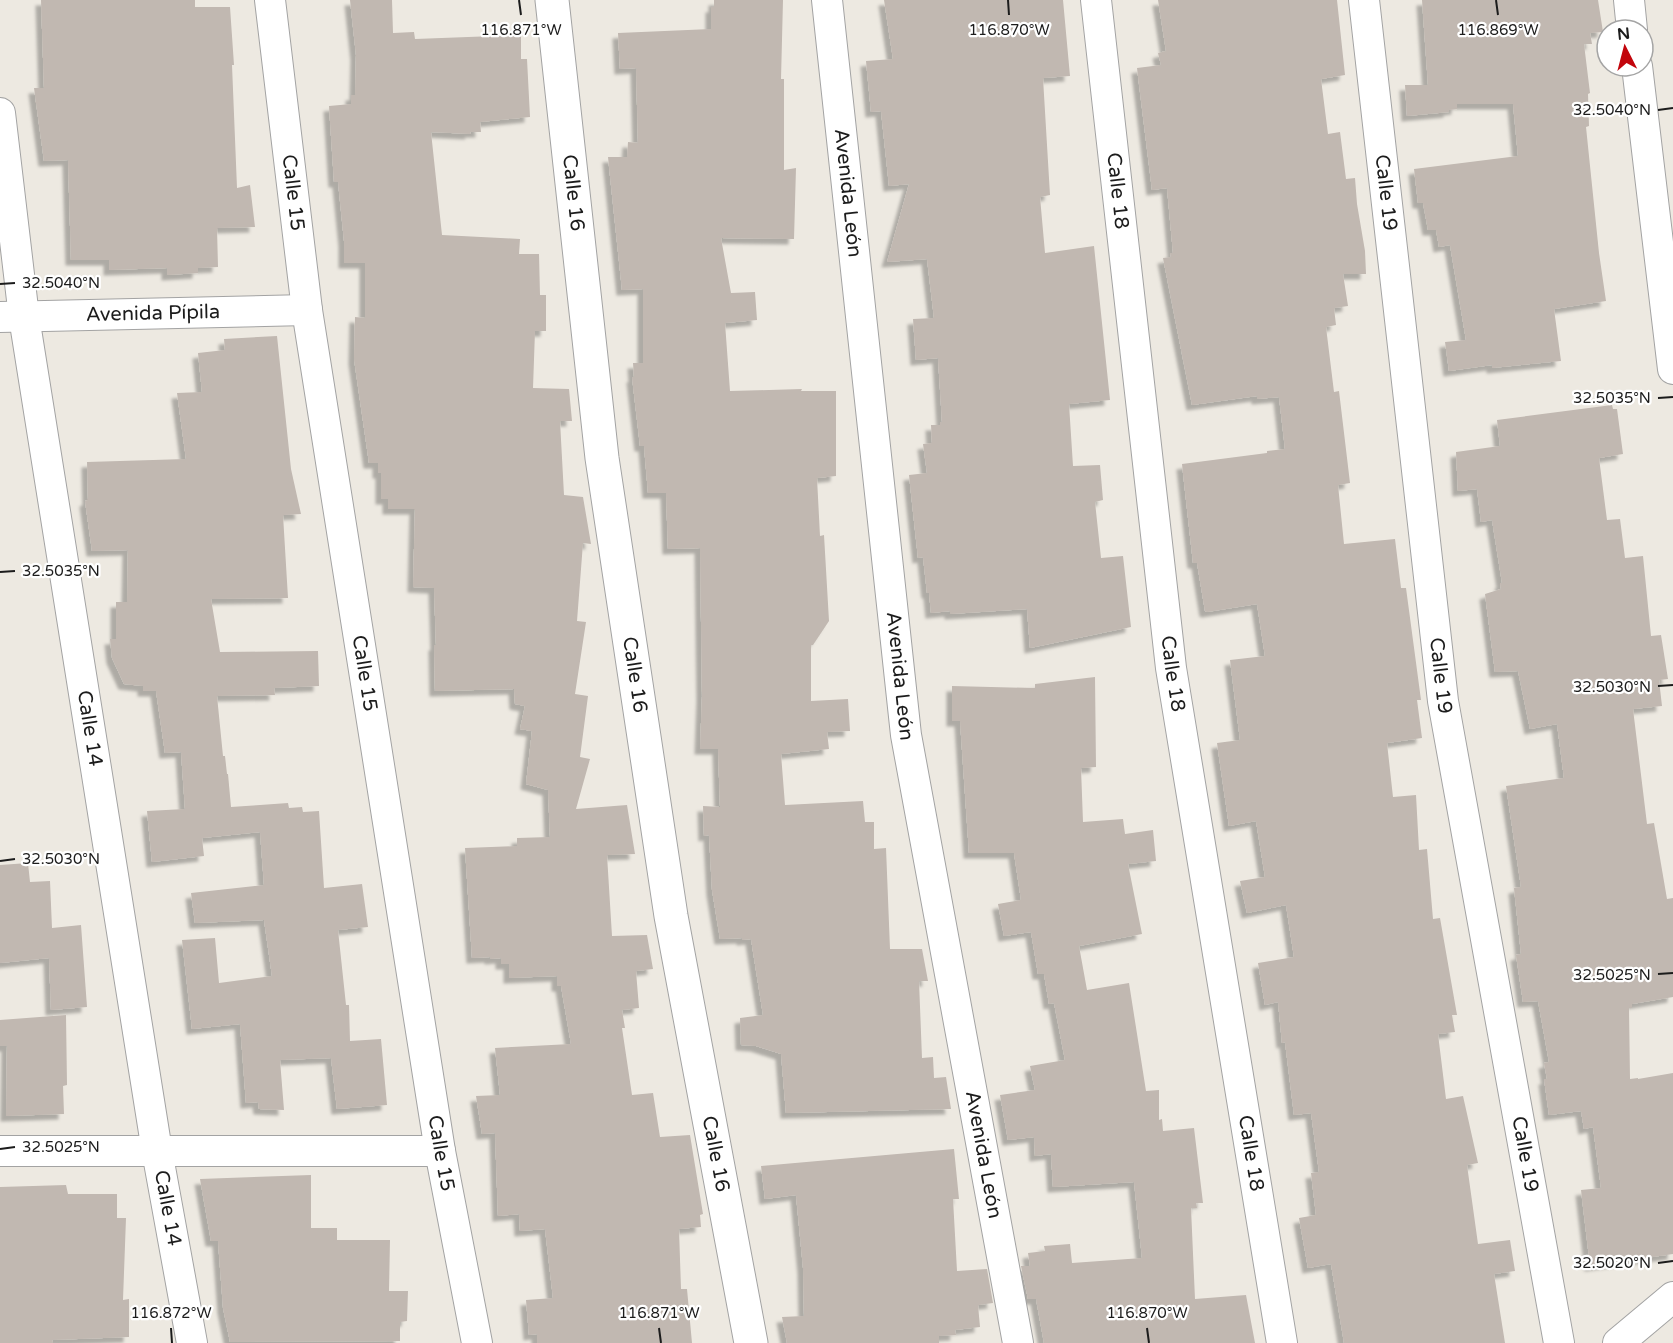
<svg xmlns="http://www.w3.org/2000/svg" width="1673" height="1343" font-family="'Varela Round',sans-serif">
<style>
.building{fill:#c1b8b1;filter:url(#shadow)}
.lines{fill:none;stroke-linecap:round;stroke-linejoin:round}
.minor-casing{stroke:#a3a3a3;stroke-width:32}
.tertiary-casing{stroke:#a3a3a3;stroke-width:35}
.minor{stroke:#fff;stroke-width:30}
.tertiary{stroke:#fff;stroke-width:33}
.ticks{fill:none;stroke:#1c1c1c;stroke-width:2}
.labels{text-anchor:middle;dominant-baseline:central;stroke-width:4.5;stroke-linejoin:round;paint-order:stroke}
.street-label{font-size:20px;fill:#1c1c1c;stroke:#fff}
.ticks-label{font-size:15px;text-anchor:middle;fill:#1c1c1c;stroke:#fff;stroke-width:4.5;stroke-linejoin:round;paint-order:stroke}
</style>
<defs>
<filter id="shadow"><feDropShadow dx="-5.5" dy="5.5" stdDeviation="1.5" flood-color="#0004"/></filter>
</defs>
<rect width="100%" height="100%" fill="#ede9e1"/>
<path class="building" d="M 41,0 L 195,0 L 195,7 L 230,7 L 234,65 L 232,65 L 237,188 L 250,185 L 255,227 L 217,228 L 218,267 L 198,268 L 198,273 L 167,275 L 167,268 L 109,270 L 109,260 L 71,260 L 68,160 L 44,161 L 34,88 L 44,88 Z
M 350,0 L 392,0 L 393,33 L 414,32 L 415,39 L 521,35 L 521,59 L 527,59 L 530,117 L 480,122 L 481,132 L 470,132 L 471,134 L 431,132 L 442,235 L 520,239 L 519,254 L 539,254 L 540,295 L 546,295 L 546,331 L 535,331 L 533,388 L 569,389 L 572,421 L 560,421 L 564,495 L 583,497 L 591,544 L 583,543 L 577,621 L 586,622 L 575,694 L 588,696 L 580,757 L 590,759 L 576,809 L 627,805 L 635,854 L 607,855 L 612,936 L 647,935 L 653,969 L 636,971 L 639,1008 L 622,1010 L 625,1028 L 622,1028 L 632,1095 L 653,1093 L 660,1137 L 690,1135 L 703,1214 L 700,1215 L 701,1227 L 679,1229 L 681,1289 L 687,1289 L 692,1343 L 537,1343 L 537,1334 L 529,1335 L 526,1300 L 553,1298 L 545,1229 L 520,1231 L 519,1214 L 498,1216 L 495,1133 L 482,1134 L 476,1096 L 500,1095 L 495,1048 L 571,1044 L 561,986 L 557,986 L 557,976 L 509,978 L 509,964 L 501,964 L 501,958 L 490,959 L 490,957 L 472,958 L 465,848 L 517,846 L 517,838 L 550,837 L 548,790 L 526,784 L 532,731 L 520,729 L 525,706 L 515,704 L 514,689 L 435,691 L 434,645 L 436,645 L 434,588 L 413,587 L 415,509 L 388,509 L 388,499 L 381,499 L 381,473 L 378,473 L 378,463 L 369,463 L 354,359 L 355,317 L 365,318 L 365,263 L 344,263 L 344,241 L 338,182 L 334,182 L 329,106 L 351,104 L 351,95 L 355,95 L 356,55 Z
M 714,0 L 783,0 L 781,79 L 784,79 L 784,170 L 796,168 L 794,239 L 721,238 L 731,293 L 755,292 L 757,320 L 725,323 L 730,391 L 802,389 L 801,391 L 836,391 L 836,476 L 817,478 L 820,536 L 824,535 L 829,621 L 813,645 L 811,645 L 811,701 L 848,699 L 850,731 L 827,732 L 829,749 L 781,754 L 785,805 L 863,801 L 865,822 L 874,822 L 874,849 L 886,848 L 890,949 L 922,949 L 928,981 L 919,981 L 922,1058 L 933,1057 L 934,1078 L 946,1077 L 951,1109 L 786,1113 L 781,1054 L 756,1046 L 741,1045 L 740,1018 L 763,1015 L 751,939 L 742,940 L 742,938 L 720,939 L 712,890 L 709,835 L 704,836 L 703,806 L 720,807 L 718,749 L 700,749 L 702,696 L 700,548 L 668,549 L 666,493 L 648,493 L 644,446 L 640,446 L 632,377 L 634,377 L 633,363 L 643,363 L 643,289 L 622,290 L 608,157 L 627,157 L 628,142 L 638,143 L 636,68 L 620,69 L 618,33 L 711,29 L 711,7 L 714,7 Z
M 884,0 L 1063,0 L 1070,76 L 1043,78 L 1050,195 L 1040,197 L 1045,253 L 1094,246 L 1110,400 L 1069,404 L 1073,466 L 1100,465 L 1103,500 L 1095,502 L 1101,558 L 1123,556 L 1131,627 L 1030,648 L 1027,609 L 950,614 L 950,611 L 931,613 L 929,593 L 927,593 L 923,557 L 918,558 L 909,475 L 927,473 L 923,444 L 932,443 L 931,425 L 940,425 L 940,422 L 942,422 L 938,358 L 916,360 L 913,319 L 934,318 L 927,259 L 887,262 L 909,184 L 889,186 L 881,111 L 871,112 L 866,61 L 893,59 Z
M 1158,0 L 1337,0 L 1345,75 L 1321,79 L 1328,134 L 1340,132 L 1346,179 L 1355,178 L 1357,204 L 1365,251 L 1366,274 L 1343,274 L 1348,306 L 1334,308 L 1336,325 L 1326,327 L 1334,392 L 1339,391 L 1350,483 L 1338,485 L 1344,544 L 1395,539 L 1401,588 L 1406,588 L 1421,700 L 1417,700 L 1422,738 L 1387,743 L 1393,797 L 1416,795 L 1419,850 L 1427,849 L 1433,919 L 1440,918 L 1457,1015 L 1452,1015 L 1455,1032 L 1438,1034 L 1446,1099 L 1463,1096 L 1478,1163 L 1467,1165 L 1478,1244 L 1510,1240 L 1515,1271 L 1494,1274 L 1505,1343 L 1344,1343 L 1331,1264 L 1308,1268 L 1299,1218 L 1316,1215 L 1311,1173 L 1319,1172 L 1311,1113 L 1294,1115 L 1285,1042 L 1282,1043 L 1278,1002 L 1265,1005 L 1258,963 L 1294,957 L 1286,905 L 1247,913 L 1240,881 L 1265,877 L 1256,821 L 1229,826 L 1217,743 L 1240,740 L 1230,660 L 1265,656 L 1257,604 L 1207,612 L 1205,611 L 1197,563 L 1193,563 L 1182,464 L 1267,453 L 1267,451 L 1285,449 L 1279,397 L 1257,399 L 1257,396 L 1192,405 L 1163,258 L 1171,257 L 1170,253 L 1173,253 L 1167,188 L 1152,190 L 1137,68 L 1161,65 L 1158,53 L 1166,51 Z
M 1422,0 L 1598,0 L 1603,32 L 1590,33 L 1592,44 L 1584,44 L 1590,93 L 1588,94 L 1589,126 L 1586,127 L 1599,253 L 1606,301 L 1554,309 L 1561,361 L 1492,368 L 1492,365 L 1449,371 L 1445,342 L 1466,340 L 1450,245 L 1439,247 L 1436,230 L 1428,230 L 1423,203 L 1418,203 L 1414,169 L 1518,156 L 1513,104 L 1457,104 L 1457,109 L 1449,110 L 1449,112 L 1407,116 L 1405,85 L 1428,85 Z
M 277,336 L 291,469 L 301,514 L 283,515 L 288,598 L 211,599 L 220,652 L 318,651 L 319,686 L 274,688 L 275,695 L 217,696 L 223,756 L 225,756 L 227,774 L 228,774 L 231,807 L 288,803 L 289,808 L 302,807 L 303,812 L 319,811 L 324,888 L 362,884 L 368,927 L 338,930 L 346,1005 L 349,1005 L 350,1041 L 381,1039 L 387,1105 L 337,1109 L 331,1058 L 280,1060 L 284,1110 L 259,1109 L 258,1102 L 246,1103 L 240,1024 L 192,1029 L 182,940 L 215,938 L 219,983 L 272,976 L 264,920 L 195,923 L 191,893 L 264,885 L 260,832 L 202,838 L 204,856 L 152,862 L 147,811 L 185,809 L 181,752 L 165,753 L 156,691 L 143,691 L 143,686 L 124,684 L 112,658 L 110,639 L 116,639 L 116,602 L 127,602 L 128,550 L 92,551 L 85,501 L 88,500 L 87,462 L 186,459 L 177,393 L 202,392 L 198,353 L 225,350 L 224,339 Z
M 1612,405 L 1613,409 L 1617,409 L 1623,454 L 1599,458 L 1607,520 L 1620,519 L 1625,558 L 1643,556 L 1651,636 L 1661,635 L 1668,679 L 1659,680 L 1662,706 L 1633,709 L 1647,824 L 1654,823 L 1667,899 L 1673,898 L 1673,997 L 1632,1004 L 1632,1008 L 1629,1008 L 1630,1079 L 1638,1078 L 1638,1079 L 1673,1073 L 1673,1254 L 1590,1266 L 1581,1190 L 1601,1188 L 1593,1127 L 1584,1129 L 1581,1111 L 1549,1115 L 1544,1079 L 1547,1079 L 1544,1063 L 1549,1062 L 1538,1001 L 1523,1002 L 1516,955 L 1521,954 L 1514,888 L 1521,887 L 1506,786 L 1564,778 L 1557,724 L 1530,729 L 1518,671 L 1495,672 L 1485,594 L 1501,589 L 1500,583 L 1502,583 L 1492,520 L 1481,522 L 1477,489 L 1458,491 L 1456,452 L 1500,446 L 1497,420 Z
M 1095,677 L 1096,767 L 1081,768 L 1083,822 L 1123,819 L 1125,834 L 1153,830 L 1156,861 L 1128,864 L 1142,934 L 1079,946 L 1087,990 L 1129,983 L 1146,1091 L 1159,1090 L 1159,1120 L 1162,1119 L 1163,1131 L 1194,1128 L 1203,1203 L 1196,1203 L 1197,1208 L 1191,1208 L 1195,1299 L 1246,1295 L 1255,1343 L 1044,1343 L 1036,1299 L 1028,1299 L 1021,1266 L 1030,1266 L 1028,1253 L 1045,1251 L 1044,1246 L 1070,1244 L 1072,1263 L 1142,1258 L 1134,1182 L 1053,1187 L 1051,1154 L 1035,1156 L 1034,1137 L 1008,1140 L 1000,1095 L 1035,1090 L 1030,1066 L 1065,1060 L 1054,1003 L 1049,1004 L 1044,974 L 1038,974 L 1031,932 L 1004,936 L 998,904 L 1021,900 L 1014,853 L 969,853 L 960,721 L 952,721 L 952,686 L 1035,688 L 1035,684 Z
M 28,863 L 30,882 L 50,881 L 52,928 L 81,925 L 87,1007 L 51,1010 L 49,958 L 0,963 L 0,865 Z
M 66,1015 L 67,1085 L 63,1086 L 64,1114 L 6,1116 L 7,1046 L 0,1046 L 0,1020 Z
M 954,1149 L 959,1199 L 953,1199 L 957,1271 L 987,1269 L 993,1303 L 978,1305 L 980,1327 L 955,1330 L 956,1335 L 939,1336 L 939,1343 L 787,1343 L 782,1317 L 804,1316 L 803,1268 L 796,1195 L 765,1199 L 761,1166 Z
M 311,1175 L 311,1228 L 337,1228 L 337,1240 L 390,1240 L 389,1291 L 408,1291 L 407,1321 L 400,1322 L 400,1341 L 230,1342 L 223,1308 L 218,1241 L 211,1241 L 200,1179 Z
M 66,1185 L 68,1194 L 117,1194 L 117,1218 L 126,1218 L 123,1300 L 129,1299 L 129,1337 L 52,1340 L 53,1343 L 0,1343 L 0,1187 Z"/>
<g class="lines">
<defs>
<g id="minor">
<path id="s1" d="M 270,0 L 307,310 L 440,1151 L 477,1343"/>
<path id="s2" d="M 827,0 L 906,735 L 1018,1343"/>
<path id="s3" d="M 1096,0 L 1171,668 L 1282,1343"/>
<path id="s4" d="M 1364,0 L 1443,701 L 1559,1343"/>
<path d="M 1629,0 L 1632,30"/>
<path d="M 1637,66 L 1673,369"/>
<path id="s5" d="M 0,113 L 24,317 L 157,1151 L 192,1343"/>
<path id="s6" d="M 0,317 L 307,310"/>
<path d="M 0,1151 L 440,1151"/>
<path d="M 1618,1343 L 1673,1297"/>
</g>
<g id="tertiary">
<path id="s7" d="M 552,0 L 602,458 L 671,916 L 751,1343"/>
</g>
</defs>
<use href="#minor" class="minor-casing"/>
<use href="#tertiary" class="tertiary-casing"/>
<use href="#minor" class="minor"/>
<use href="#tertiary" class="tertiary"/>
</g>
<path class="ticks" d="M 519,0 L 521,15M 1008,0 L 1009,15M 1496,0 L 1498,15M 1658,110 L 1673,108M 0,284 L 15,283M 1658,398 L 1673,397M 0,572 L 15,571M 1658,686 L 1673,685M 0,861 L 15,859M 1658,974 L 1673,973M 0,1149 L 15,1147M 1658,1263 L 1673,1261M 171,1328 L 172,1343M 659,1328 L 661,1343M 1147,1328 L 1149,1343"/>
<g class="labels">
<g class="street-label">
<text stroke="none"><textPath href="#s3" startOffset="192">Calle 18</textPath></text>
<text stroke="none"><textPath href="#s1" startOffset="194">Calle 15</textPath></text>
<text stroke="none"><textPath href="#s7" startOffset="194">Calle 16</textPath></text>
<text stroke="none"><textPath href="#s2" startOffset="194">Avenida León</textPath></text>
<text stroke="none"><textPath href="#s4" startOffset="194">Calle 19</textPath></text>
<text stroke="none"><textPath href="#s6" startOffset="153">Avenida Pípila</textPath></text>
<text stroke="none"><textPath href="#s1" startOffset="680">Calle 15</textPath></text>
<text stroke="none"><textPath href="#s7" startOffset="680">Calle 16</textPath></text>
<text stroke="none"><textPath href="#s3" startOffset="678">Calle 18</textPath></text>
<text stroke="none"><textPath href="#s2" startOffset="680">Avenida León</textPath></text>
<text stroke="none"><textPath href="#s4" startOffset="680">Calle 19</textPath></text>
<text stroke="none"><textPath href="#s5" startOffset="622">Calle 14</textPath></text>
<text stroke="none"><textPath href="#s1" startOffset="1166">Calle 15</textPath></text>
<text stroke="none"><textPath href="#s7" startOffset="1166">Calle 16</textPath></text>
<text stroke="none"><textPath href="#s2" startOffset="1166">Avenida León</textPath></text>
<text stroke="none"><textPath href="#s3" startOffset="1164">Calle 18</textPath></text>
<text stroke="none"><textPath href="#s4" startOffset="1166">Calle 19</textPath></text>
<text stroke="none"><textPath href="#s5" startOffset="1108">Calle 14</textPath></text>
</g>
</g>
<g class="ticks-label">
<text x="521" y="35">116.871°W</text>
<text x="1009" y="35">116.870°W</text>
<text x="1498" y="35">116.869°W</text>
<text x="1612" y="115">32.5040°N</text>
<text x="61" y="288">32.5040°N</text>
<text x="1612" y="403">32.5035°N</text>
<text x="61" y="576">32.5035°N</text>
<text x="1612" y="692">32.5030°N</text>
<text x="61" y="864">32.5030°N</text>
<text x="1612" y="980">32.5025°N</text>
<text x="61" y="1152">32.5025°N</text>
<text x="1612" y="1268">32.5020°N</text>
<text x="171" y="1318">116.872°W</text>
<text x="659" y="1318">116.871°W</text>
<text x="1147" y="1318">116.870°W</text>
</g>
<g transform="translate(1625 48) rotate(354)"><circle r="28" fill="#ffffff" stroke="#a4a4a4" stroke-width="1.5"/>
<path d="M0-4.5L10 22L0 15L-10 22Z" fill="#c2050c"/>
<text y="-9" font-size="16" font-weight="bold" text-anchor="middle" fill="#1c1c1c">N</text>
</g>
</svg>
